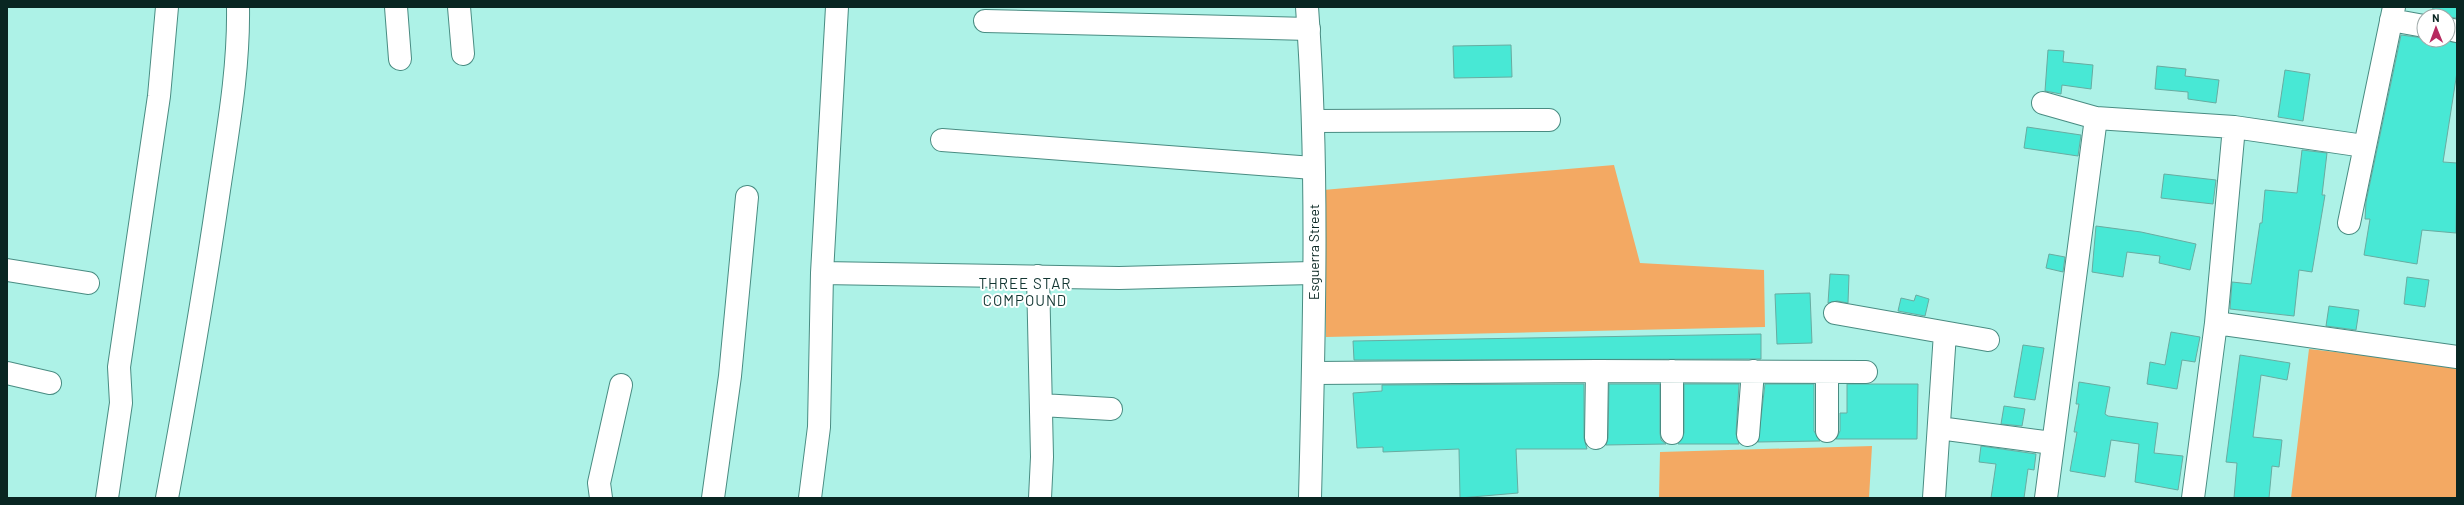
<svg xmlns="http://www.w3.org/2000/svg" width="2464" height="505" font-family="Barlow,sans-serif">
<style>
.green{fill:#f3a963}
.building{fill:#48e8d5;stroke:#68aca1}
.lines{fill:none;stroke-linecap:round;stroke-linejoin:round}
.minor-casing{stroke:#498c82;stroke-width:24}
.major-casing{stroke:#498c82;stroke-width:24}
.minor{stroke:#fff;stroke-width:22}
.major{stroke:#fff;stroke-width:22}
.labels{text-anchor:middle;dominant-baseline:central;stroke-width:4;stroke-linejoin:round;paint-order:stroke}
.street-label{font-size:14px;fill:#092622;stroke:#fff}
.neighbourhood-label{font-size:15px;letter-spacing:1px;fill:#123632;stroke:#fff}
</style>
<rect width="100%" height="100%" fill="#adf2e7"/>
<path class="green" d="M 1614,165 L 1640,263 L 1764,270 L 1765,327 L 1326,337 L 1323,190 Z
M 2309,349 L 2457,366 L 2457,498 L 2291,498 Z
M 1872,446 L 1869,498 L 1659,498 L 1660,452 Z"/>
<path class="building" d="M 2433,7 L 2457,7 L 2457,18 L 2432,16 Z
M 2401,35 L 2424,38 L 2424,40 L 2443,40 L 2457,43 L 2457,72 L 2443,162 L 2457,163 L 2456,233 L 2422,230 L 2417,264 L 2364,255 L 2370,219 L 2365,219 L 2366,202 Z
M 1511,45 L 1512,77 L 1454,78 L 1453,46 Z
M 2048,50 L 2064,51 L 2063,62 L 2093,65 L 2091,89 L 2062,85 L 2061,94 L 2045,91 Z
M 2157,66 L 2186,69 L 2185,76 L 2219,80 L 2216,103 L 2188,99 L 2188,92 L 2155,89 Z
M 2285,70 L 2310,74 L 2303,121 L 2278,117 Z
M 2027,127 L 2081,135 L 2078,156 L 2024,148 Z
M 2302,150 L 2327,153 L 2322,195 L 2325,195 L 2312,272 L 2299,270 L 2294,316 L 2230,309 L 2232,282 L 2251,284 L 2260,223 L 2262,223 L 2265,190 L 2297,193 Z
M 2164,174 L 2216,180 L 2213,204 L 2161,198 Z
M 2096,226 L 2141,232 L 2196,244 L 2190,270 L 2159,263 L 2160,256 L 2127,252 L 2123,277 L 2092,272 Z
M 2049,254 L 2065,257 L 2063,272 L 2046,268 Z
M 1830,274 L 1849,275 L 1848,303 L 1837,301 L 1828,303 Z
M 2407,277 L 2429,280 L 2425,307 L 2404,304 Z
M 1810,293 L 1812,343 L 1777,344 L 1775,294 Z
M 1916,295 L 1929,299 L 1925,316 L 1898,311 L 1901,298 L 1914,301 Z
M 2329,306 L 2359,310 L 2356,330 L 2326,326 Z
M 2171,332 L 2200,337 L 2195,362 L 2182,360 L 2177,389 L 2147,384 L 2150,362 L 2165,365 Z
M 1761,334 L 1761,359 L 1354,360 L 1353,341 Z
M 2023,345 L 2044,348 L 2035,400 L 2014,397 Z
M 2240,355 L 2290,363 L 2287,380 L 2261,375 L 2253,437 L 2282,440 L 2279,467 L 2272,466 L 2269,498 L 2234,498 L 2237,463 L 2226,462 Z
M 2079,382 L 2110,387 L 2105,414 L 2108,416 L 2158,423 L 2154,453 L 2183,456 L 2178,490 L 2135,482 L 2139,444 L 2111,440 L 2105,477 L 2070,471 L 2077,432 L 2074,432 L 2079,404 L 2076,404 Z
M 1584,384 L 1584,438 L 1587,449 L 1516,449 L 1518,493 L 1460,498 L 1459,449 L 1383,452 L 1383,447 L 1357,448 L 1353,393 L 1382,391 L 1382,385 Z
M 1609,384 L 1660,384 L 1660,433 L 1661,440 L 1666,444 L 1606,445 L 1608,438 Z
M 1684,384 L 1739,384 L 1736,434 L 1739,444 L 1678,444 L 1684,433 Z
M 1765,384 L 1814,384 L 1814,431 L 1820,441 L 1758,442 Z
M 1847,384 L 1918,384 L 1917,439 L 1836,439 L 1840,431 L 1840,413 L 1847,413 Z
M 2004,406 L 2025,409 L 2022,426 L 2001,424 Z
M 1981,446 L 2036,454 L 2034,470 L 2028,469 L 2024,498 L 1991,498 L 1996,464 L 1979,462 Z"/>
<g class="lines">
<defs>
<path id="minor" d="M 396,7 L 400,59
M 459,7 L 463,54
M 2391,20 L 2424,26
M 985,21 L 1309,29
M 2448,29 L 2457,31
M 2043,103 L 2096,118 L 2234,127 L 2364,146
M 1314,121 L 1549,120
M 942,140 L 1313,168
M 2349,223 L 2394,7
M 7,270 L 88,283
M 822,273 L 1119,278 L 1313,273
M 1038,276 L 1042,457 L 1040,498
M 1835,313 L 1988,340
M 2216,323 L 2457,357
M 7,373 L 50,383
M 1313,373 L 1597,371 L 1866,372
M 1041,405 L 1111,409
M 1939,428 L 2052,443
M 1827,431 L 1827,372
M 1672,433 L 1672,371
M 1748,435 L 1753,371
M 1596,438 L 1597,371
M 107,498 L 121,403 L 119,367 L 159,96 L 167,7
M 167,498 C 186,396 204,293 219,190 C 228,129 239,69 238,7
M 601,498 L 599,483 L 621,385
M 713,498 L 730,376 L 747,197
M 810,498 L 819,427 L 822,273 L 837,7
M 1934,498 L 1945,333
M 2046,498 L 2096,118
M 2193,498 L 2216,323 L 2234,127"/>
<path id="major" d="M 1307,7 C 1319,170 1314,335 1310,498"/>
</defs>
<use href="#minor" class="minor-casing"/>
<use href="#major" class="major-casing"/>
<use href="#minor" class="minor"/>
<use href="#major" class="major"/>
</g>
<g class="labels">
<g class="street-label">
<text transform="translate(1313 252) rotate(-90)">Esguerra Street</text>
</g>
<g class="neighbourhood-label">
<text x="1025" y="283">THREE STAR<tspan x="1025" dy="17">COMPOUND</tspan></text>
</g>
</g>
<rect width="2464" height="505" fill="none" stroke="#092622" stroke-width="16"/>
<g transform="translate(2436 28) rotate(359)"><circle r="19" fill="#ffffff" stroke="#9da8a7"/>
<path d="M0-3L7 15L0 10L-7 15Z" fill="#b72a60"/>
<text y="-6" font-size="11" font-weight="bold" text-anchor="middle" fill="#092622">N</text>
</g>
</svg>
